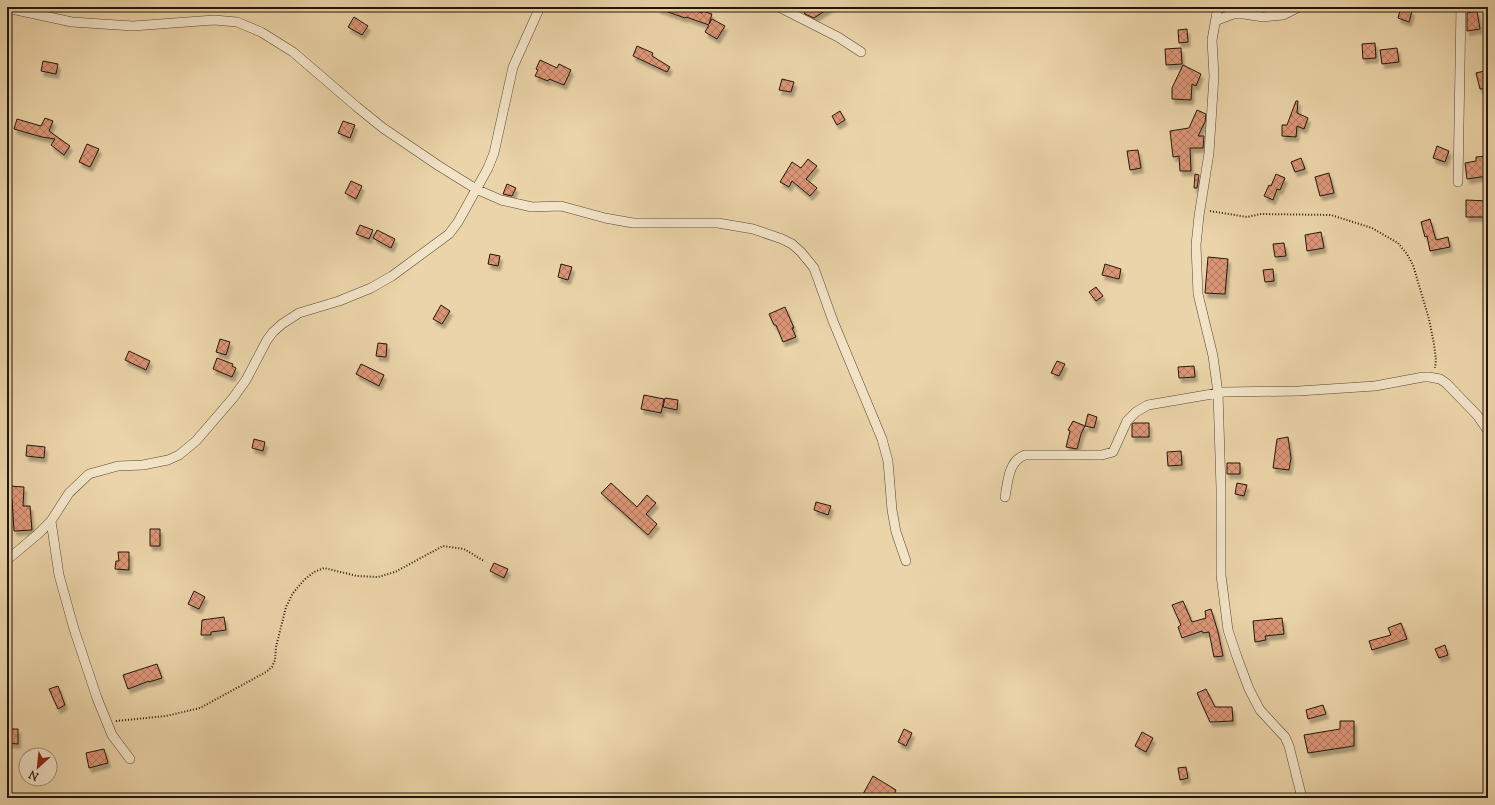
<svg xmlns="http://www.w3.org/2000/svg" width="1495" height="805" font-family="'Sorts Mill Goudy',serif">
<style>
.building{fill:url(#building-cross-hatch);stroke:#22160a;filter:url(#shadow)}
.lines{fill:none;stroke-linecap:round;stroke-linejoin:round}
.street-casing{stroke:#544632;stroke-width:10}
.path{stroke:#22160a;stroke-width:2;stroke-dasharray:1 2;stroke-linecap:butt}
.street{stroke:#f2e3c7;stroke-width:9}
</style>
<defs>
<pattern id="building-cross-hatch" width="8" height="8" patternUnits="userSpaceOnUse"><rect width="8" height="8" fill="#dc9677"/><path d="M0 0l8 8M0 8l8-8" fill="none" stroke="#b27960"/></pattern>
<filter id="shadow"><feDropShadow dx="2.5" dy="4.5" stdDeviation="1" flood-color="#0004"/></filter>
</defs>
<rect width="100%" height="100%" fill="#ebd4a9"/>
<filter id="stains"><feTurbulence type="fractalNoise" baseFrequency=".005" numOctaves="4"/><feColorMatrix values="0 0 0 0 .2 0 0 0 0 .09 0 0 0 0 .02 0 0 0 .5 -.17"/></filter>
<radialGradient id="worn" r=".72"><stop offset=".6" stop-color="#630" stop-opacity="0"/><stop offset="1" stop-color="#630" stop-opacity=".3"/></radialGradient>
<path class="building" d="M 658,7 L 689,7 L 689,8 L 702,13 L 702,11 L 712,14 L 709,24 L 712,19 L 725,26 L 717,39 L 705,32 L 709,25 L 686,17 L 685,18 L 657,8 Z
M 809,7 L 831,7 L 814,18 L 805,14 L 803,10 Z
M 1401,7 L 1412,11 L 1409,22 L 1398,18 Z
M 1477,11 L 1480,29 L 1467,31 L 1467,13 Z
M 354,17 L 368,26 L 362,35 L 348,27 Z
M 1187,29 L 1188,42 L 1179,43 L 1178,30 Z
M 1375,43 L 1376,58 L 1363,59 L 1362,44 Z
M 637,46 L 653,53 L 652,56 L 670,67 L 667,72 L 633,56 Z
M 1181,48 L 1182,64 L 1166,65 L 1165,49 Z
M 1397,48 L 1399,62 L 1382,64 L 1380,50 Z
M 540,60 L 557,68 L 559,64 L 571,70 L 564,85 L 549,79 L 548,81 L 535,76 L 538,70 L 536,69 Z
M 43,61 L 58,64 L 56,74 L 41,71 Z
M 1183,65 L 1201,74 L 1196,86 L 1192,84 L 1191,100 L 1172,99 L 1172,88 Z
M 1488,70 L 1488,88 L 1480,89 L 1476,73 Z
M 782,79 L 794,82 L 791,92 L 779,90 Z
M 1296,101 L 1298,101 L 1297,113 L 1308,118 L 1304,129 L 1297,126 L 1296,137 L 1282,136 L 1282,125 L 1287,125 Z
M 1197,110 L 1206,114 L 1205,122 L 1198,136 L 1204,136 L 1203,148 L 1190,148 L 1191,171 L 1180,171 L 1179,156 L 1173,157 L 1170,131 L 1189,128 Z
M 840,111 L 845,120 L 837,125 L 832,116 Z
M 45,118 L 53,121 L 49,131 L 70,146 L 64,155 L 51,145 L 55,139 L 42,137 L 14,129 L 17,119 L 41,126 Z
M 343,121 L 355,125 L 350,138 L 338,133 Z
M 87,144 L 99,149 L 90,167 L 79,162 Z
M 1437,146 L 1449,151 L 1445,162 L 1433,158 Z
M 1138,150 L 1141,168 L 1130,170 L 1127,151 Z
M 1488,156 L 1488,176 L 1467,179 L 1465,163 L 1476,161 L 1476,157 Z
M 1301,158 L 1305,169 L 1295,172 L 1291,162 Z
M 808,159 L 817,166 L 806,179 L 817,188 L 810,196 L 792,181 L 789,187 L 780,182 L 792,162 L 801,168 Z
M 1329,173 L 1334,193 L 1320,196 L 1315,177 Z
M 1195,174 L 1199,175 L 1197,188 L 1194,188 Z
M 1276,174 L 1285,178 L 1280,190 L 1277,189 L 1273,200 L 1264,196 L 1269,185 L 1271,186 Z
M 351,181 L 362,186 L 356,199 L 345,193 Z
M 507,184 L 516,188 L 512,196 L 503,194 Z
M 1466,200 L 1488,201 L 1488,217 L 1466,217 Z
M 1430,219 L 1436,240 L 1448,237 L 1450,247 L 1430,251 L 1427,236 L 1425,237 L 1421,222 Z
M 360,225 L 373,230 L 369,239 L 356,234 Z
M 377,230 L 395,239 L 391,248 L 373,238 Z
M 1321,232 L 1324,248 L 1307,251 L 1305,235 Z
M 1284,243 L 1286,256 L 1275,257 L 1273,244 Z
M 490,254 L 500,256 L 498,266 L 488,264 Z
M 1208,257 L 1228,259 L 1225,294 L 1205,293 Z
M 561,264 L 572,267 L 568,280 L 558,277 Z
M 1105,264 L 1121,269 L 1119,279 L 1102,275 Z
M 1273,269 L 1274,281 L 1265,282 L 1263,270 Z
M 1096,287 L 1103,296 L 1096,301 L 1089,292 Z
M 441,305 L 450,311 L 442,324 L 433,319 Z
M 785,307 L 794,328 L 792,328 L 796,337 L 783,342 L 776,325 L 774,325 L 769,314 Z
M 220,339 L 230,342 L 226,355 L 216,352 Z
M 378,343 L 387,344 L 386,357 L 376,356 Z
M 129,351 L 150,361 L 146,370 L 125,360 Z
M 217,358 L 233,364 L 232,366 L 236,368 L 232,377 L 213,369 Z
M 1057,361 L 1065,364 L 1059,376 L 1051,373 Z
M 361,364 L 384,375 L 379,386 L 356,374 Z
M 1194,366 L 1195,377 L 1179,378 L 1178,367 Z
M 644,395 L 664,399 L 661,413 L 641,409 Z
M 665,398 L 678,400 L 677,410 L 663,407 Z
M 1088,414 L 1097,417 L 1094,428 L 1085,426 Z
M 1073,421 L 1085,426 L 1081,434 L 1077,449 L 1066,447 L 1070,431 L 1068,430 Z
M 1134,423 L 1149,423 L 1149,437 L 1132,437 L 1132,424 Z
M 1288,437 L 1291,458 L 1289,470 L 1273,468 L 1277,439 Z
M 254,439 L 265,442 L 263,451 L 252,448 Z
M 27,445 L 45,447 L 44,458 L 26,456 Z
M 1181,451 L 1182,465 L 1168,466 L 1167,452 Z
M 1227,463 L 1240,463 L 1240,474 L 1227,474 Z
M 611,483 L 637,507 L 647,495 L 656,503 L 646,514 L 657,524 L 648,535 L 601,493 Z
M 1237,483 L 1247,485 L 1244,496 L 1235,494 Z
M 9,486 L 24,487 L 23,506 L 30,506 L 32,530 L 14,531 L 12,499 L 8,499 Z
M 816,502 L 831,506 L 828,515 L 814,510 Z
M 150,529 L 160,529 L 160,546 L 150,546 Z
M 118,552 L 129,552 L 129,570 L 115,569 L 116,561 L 119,561 Z
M 494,563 L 508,569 L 504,578 L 490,571 Z
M 194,591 L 205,597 L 199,609 L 188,604 Z
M 1183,601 L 1192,622 L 1206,618 L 1205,611 L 1211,609 L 1218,632 L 1223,656 L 1214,657 L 1209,632 L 1203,633 L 1202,631 L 1182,638 L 1178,627 L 1181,625 L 1172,605 Z
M 224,617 L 226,630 L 211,632 L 211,635 L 201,635 L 202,620 Z
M 1282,618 L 1284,634 L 1265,636 L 1266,640 L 1255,642 L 1253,621 Z
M 1401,623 L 1407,639 L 1372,650 L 1369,641 L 1391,635 L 1388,628 Z
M 1445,645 L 1448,655 L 1439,658 L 1435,649 Z
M 157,664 L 162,678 L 149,682 L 149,681 L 128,689 L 123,675 Z
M 58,686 L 65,705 L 58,709 L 49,689 Z
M 1206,689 L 1215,707 L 1232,707 L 1233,721 L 1210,722 L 1197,693 Z
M 1323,705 L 1326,714 L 1308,719 L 1306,710 Z
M 1340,721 L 1354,721 L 1354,746 L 1308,753 L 1304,735 L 1340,729 Z
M 7,729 L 18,729 L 18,744 L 7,743 Z
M 904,729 L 912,733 L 906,746 L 898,742 Z
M 1142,732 L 1153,738 L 1146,752 L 1135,746 Z
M 104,749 L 108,763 L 89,768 L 86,753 Z
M 1186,767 L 1188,778 L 1180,780 L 1178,768 Z
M 873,776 L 896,790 L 892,798 L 870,798 L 863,794 Z"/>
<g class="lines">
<defs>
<path id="street" d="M 779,7 L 838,37 L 861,52
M 1218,7 L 1212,40 L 1214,76 L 1209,153 L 1199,216 L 1196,245 L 1198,294 L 1213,356 L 1218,393 L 1221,488 L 1221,575 L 1228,630 L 1237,657 L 1249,689 L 1260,710 L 1285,737 L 1289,746 L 1302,798
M 7,8 L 72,22 L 133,26 L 214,20 L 237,22 L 261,32 L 293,52 L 357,107 L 383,128 L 439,166 L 476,189 L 501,200 L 532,207 L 561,206 L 605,218 L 633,223 L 718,223 L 753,229 L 782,239 L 792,244 L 801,252 L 814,268 L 833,321 L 882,439 L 888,461 L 892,510 L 896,532 L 906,561
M 1215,21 L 1233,14 L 1244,14 L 1263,17 L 1283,15 L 1299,7
M 1458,182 L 1461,7
M 1005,497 C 1008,482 1008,461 1025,455 L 1102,455 L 1113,452 L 1127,421 L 1136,412 L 1148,405 L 1224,392 L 1299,391 L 1375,386 L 1423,377 L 1429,377 L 1440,379 L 1446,383 L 1477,415 L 1488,431
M 51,521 L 59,575 L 74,629 L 97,698 L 112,735 L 130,759
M 7,560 L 38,534 L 51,521 L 69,493 L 89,474 L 118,466 L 143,465 L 168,460 L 179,455 L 196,441 L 233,398 L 246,380 L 267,340 L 273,332 L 282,324 L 299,313 L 339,301 L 371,288 L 392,276 L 449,234 L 458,222 L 488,168 L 494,153 L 513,67 L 540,7"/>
</defs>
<use href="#street" class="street-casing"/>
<path class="path" d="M 1210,211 L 1247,217 L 1261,214 L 1331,215 L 1372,228 L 1398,243 L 1407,254 L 1413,265 L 1429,319 L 1434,344 L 1436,360 L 1435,368
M 116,721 L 166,716 L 200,708 L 266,672 L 272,667 L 275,660 L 276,647 L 286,607 L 293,593 L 304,580 L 314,572 L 324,568 L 357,576 L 378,577 L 395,572 L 443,546 L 464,549 L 484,561"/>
<use href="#street" class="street"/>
</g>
<rect width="1495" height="805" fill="none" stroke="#ebd4a9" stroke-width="24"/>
<rect x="8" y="8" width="1479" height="789" fill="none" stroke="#22160a" stroke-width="2"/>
<rect x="12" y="12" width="1471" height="781" fill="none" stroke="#22160a"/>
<g transform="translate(38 767) rotate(207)"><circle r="19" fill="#f2e3c7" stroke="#9f917b"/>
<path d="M0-3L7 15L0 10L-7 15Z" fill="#8f2418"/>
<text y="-6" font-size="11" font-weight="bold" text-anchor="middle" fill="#22160a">N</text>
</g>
<rect width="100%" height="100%" filter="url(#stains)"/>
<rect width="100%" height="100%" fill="url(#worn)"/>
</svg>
